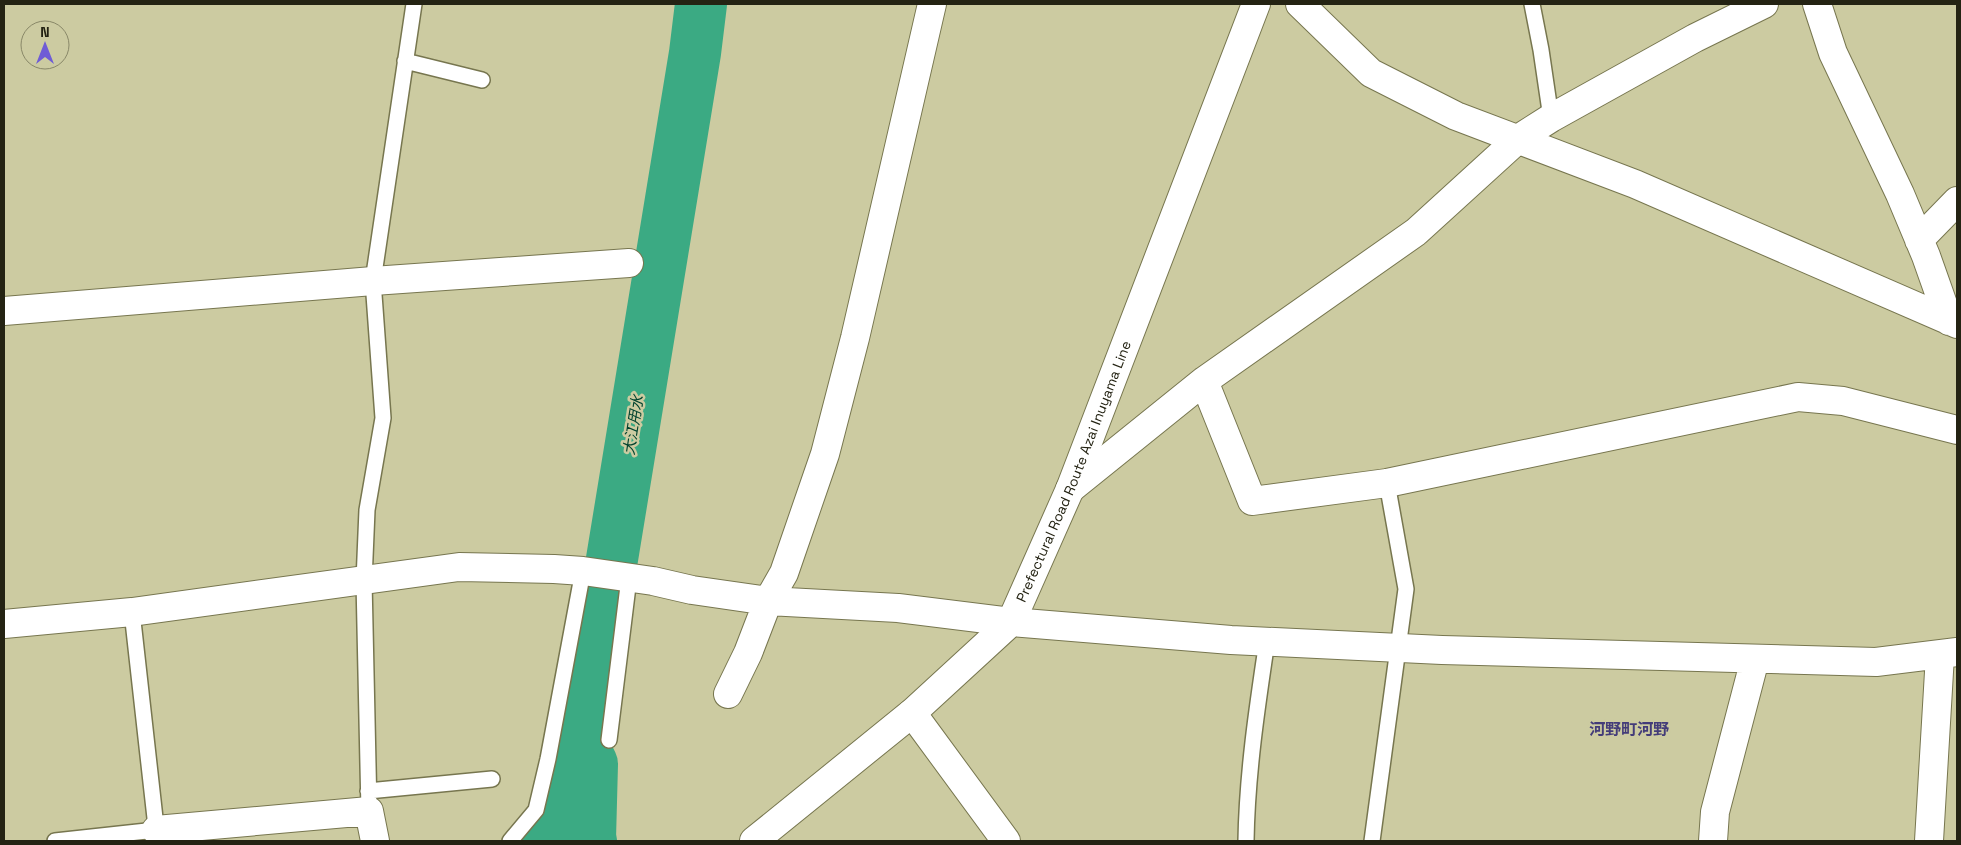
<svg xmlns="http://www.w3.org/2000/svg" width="1961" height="845" font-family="'Space Grotesk','Noto Sans JP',sans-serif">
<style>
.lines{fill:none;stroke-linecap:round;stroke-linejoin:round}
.river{stroke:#3baa83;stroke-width:52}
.lane-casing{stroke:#77764f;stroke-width:18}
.street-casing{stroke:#77764f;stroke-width:30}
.secondary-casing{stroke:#77764f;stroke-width:30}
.lane{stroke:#fff;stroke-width:15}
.street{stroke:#fff;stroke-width:28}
.secondary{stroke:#fff;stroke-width:28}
.labels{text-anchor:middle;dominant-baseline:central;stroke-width:5;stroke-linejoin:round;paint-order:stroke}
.street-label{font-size:14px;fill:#242313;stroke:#cccba1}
.water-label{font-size:15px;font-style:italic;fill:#00422e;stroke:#cccba1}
.quarter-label{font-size:16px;font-weight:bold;fill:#433c79;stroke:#cccba1}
</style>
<rect width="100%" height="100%" fill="#cccba1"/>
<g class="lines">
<path class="river" d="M 590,760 L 592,764 L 590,839 L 591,841
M 546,841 L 582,742 L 695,53 L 701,4"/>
<defs>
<path id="lane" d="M 1532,4 L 1541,50 L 1551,118
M 405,61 L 482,80
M 132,612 L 157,836
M 609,740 L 629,578
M 368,791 L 492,779
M 369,811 L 364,581 L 367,510 L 383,418 L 373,281 L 414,4
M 55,841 L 156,830
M 510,841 L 536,810 L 548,759 L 583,571
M 1246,841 C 1247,775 1257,707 1267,641
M 1372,841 L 1406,589 L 1387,483"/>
<path id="street" d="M 1300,4 L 1371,73 L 1456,116 L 1635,184 L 1957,324
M 1817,4 L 1833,53 L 1900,194 L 1926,256 L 1949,321
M 1919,240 L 1957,201
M 4,311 L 373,281 L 629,263
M 1204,381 L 1252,501 L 1387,483 L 1798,397 L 1843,401 L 1957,430
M 1070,489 L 1204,381 L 1416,232 L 1518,139 L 1551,118 L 1695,38 L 1764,4
M 4,624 L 132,612 L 459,567 L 554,569 L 583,571 L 653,581 L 692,590 L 768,601 L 898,608 L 1011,622 L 1231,640 L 1442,650 L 1876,662 L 1957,652
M 728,694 L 748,653 L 768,601 L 784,573 L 825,454 L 855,338 L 932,4
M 912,713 L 1006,841
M 156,830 L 369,811 L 375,841
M 1713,841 L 1715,812 L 1755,659
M 1929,841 L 1940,655"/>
<g id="secondary">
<path id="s1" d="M 754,841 L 912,713 L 1011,622 L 1070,489 L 1256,4"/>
</g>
</defs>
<use href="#lane" class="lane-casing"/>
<use href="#street" class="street-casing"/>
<use href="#secondary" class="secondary-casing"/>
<use href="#lane" class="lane"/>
<use href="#street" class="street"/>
<use href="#secondary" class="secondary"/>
</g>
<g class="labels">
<g class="street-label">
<text stroke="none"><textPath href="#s1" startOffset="501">Prefectural Road Route Azai Inuyama Line</textPath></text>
</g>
<g class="water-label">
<text transform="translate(633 425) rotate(-81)">大江用水</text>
</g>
<g class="quarter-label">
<text x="1629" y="729">河野町河野</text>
</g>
</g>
<rect width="1961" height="845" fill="none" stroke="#242313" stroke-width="10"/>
<g transform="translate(45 45)"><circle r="24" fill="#cccba1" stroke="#898868"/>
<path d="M0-4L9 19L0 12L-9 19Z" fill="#6f5cd6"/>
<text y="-8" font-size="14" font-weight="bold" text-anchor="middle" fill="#242313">N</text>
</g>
</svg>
